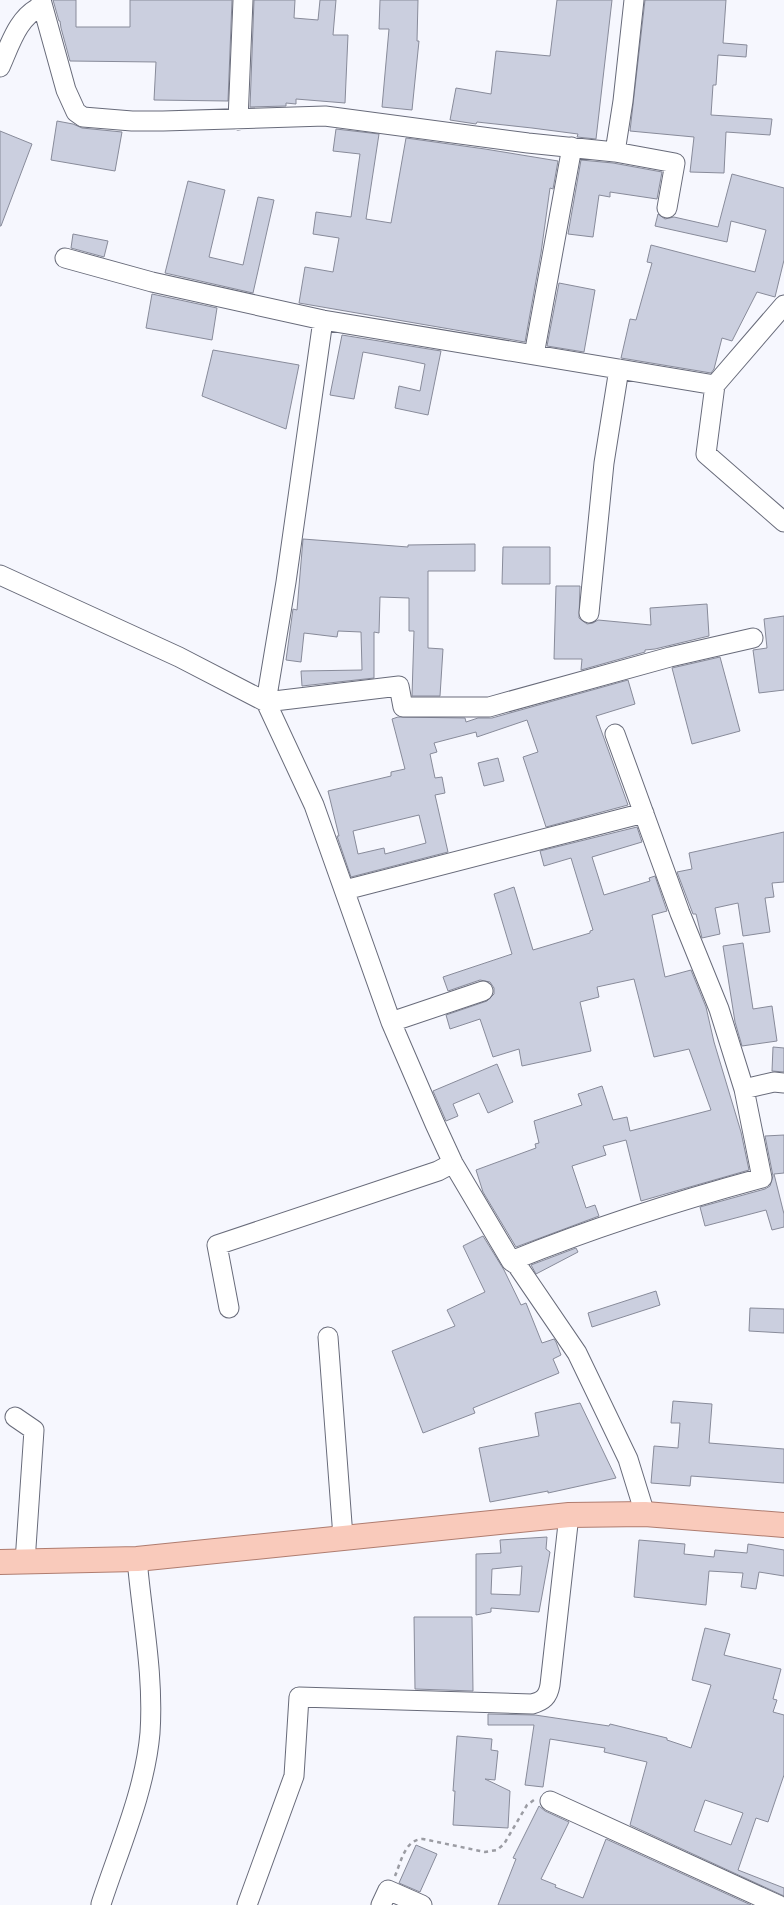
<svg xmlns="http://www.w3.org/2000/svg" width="784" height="1905" font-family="'Noto Sans',sans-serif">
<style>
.building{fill:#cbcfdf;stroke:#888b9a;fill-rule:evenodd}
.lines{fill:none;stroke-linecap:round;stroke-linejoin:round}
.minor-casing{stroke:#686b7a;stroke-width:21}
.major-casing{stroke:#af7c6f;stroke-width:26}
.path{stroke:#9b9ca3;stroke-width:2.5;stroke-dasharray:4 4;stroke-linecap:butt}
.minor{stroke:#fff;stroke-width:19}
.major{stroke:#f9cabb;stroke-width:24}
</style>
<rect width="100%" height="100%" fill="#f6f7fe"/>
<path class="building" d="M 53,0 L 76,0 L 76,27 L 130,27 L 130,0 L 232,0 L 228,101 L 154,100 L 156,62 L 70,61 L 61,28 L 60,21 L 59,21 Z
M 254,0 L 295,0 L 294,18 L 318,20 L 320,0 L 336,0 L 333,35 L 348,35 L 345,103 L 296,99 L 296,104 L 286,103 L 286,106 L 250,107 Z
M 380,0 L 418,0 L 417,41 L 419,41 L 412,110 L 382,107 L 389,29 L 379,29 Z
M 557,0 L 612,0 L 596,139 L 577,137 L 578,134 L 532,128 L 477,122 L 476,124 L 450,120 L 456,88 L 491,94 L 496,51 L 550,56 Z
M 645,0 L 726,0 L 723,43 L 747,45 L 746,57 L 718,55 L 716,85 L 713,85 L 711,115 L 772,119 L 770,135 L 726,132 L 724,173 L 690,172 L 694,137 L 630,131 Z
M 57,121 L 73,124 L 82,128 L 122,132 L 115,171 L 51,160 Z
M 336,129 L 379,134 L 366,219 L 391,223 L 406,138 L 485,149 L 558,161 L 553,189 L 550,188 L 541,253 L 525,342 L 299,303 L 305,267 L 333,272 L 339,238 L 313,234 L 316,212 L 351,217 L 360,154 L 333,151 Z
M 0,131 L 32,144 L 1,226 L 0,226 Z
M 581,160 L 613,163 L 662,172 L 657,199 L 610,192 L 610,197 L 599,195 L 593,237 L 568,234 Z
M 732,174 L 784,188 L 784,260 L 775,297 L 757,292 L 732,341 L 722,338 L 714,369 L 711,373 L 621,358 L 630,319 L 636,320 L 652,263 L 647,262 L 651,245 L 755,272 L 766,230 L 731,221 L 727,242 L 655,226 L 658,214 L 665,219 L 674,217 L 718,227 Z
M 188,181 L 225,190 L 209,257 L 243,265 L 258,197 L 274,200 L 253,293 L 165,273 Z
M 73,234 L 108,241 L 104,257 L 71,248 Z
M 559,283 L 595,290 L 584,352 L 547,346 Z
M 152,294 L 217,308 L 212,340 L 146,328 Z
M 342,335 L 441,351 L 428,415 L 395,408 L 399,386 L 420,391 L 425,364 L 406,360 L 363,352 L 354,399 L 330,395 Z
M 213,350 L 299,365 L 286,429 L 202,396 Z
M 303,539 L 408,547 L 408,545 L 475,544 L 475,571 L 428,571 L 428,648 L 443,649 L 440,696 L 412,696 L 414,631 L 409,631 L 409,598 L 380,597 L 379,633 L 374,632 L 374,678 L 302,686 L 301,671 L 362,670 L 361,632 L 338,631 L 337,637 L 304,633 L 301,662 L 286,660 L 293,609 L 297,610 Z
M 503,547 L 550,547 L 550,584 L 502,584 Z
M 556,586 L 580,586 L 579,618 L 587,624 L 593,623 L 598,620 L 651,625 L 650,608 L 707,604 L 709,636 L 655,649 L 645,650 L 645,652 L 581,670 L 582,659 L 554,659 Z
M 784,616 L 784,690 L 759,693 L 753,650 L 767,648 L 764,619 Z
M 720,657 L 740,731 L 692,744 L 672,668 Z
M 628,680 L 635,704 L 596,716 L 628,805 L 546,827 L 523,757 L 538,752 L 527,720 L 477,737 L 476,732 L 434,743 L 437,752 L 430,754 L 435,778 L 442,777 L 445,793 L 435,795 L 448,852 L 351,877 L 337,836 L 339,836 L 328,791 L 391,776 L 391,772 L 405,769 L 392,719 L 398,717 L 465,718 L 466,722 L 478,718 L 492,718 ZM 419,815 L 426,843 L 385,854 L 384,848 L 358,854 L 353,831 Z
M 498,758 L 504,781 L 484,786 L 478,763 Z
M 637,827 L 642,842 L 592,857 L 604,895 L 650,881 L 649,878 L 655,876 L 667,911 L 652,915 L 665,977 L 691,970 L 706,1007 L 714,1042 L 741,1132 L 749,1170 L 641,1201 L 626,1140 L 603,1146 L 606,1155 L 572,1166 L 586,1208 L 595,1205 L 599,1216 L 516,1247 L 483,1192 L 476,1170 L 536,1148 L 535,1144 L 539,1143 L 534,1121 L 582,1105 L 578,1094 L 602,1086 L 613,1120 L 627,1117 L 630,1131 L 711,1110 L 689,1049 L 654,1057 L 634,979 L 597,987 L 599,997 L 580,1002 L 591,1051 L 522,1066 L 519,1049 L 493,1057 L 480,1019 L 450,1029 L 446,1015 L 487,1001 L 494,994 L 494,988 L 490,982 L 480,980 L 448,991 L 443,977 L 512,954 L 494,894 L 514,887 L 533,950 L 590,933 L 590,931 L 593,930 L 571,858 L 544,866 L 540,851 Z
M 784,832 L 784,882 L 772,883 L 774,897 L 765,898 L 770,932 L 743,936 L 738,903 L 715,908 L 720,934 L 702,938 L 696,914 L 693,914 L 677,872 L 692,869 L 689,853 Z
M 743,943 L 753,1009 L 772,1006 L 777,1041 L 742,1046 L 735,1022 L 723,946 Z
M 773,1047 L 784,1048 L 784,1072 L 772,1071 Z
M 497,1064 L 513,1102 L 488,1113 L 479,1093 L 453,1104 L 458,1116 L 446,1121 L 433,1091 Z
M 784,1135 L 784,1173 L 774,1174 L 784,1214 L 784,1227 L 772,1230 L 766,1210 L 705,1226 L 700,1207 L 765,1189 L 770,1186 L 773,1176 L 765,1136 Z
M 483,1236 L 504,1270 L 521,1305 L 526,1303 L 542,1343 L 554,1339 L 556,1342 L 561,1355 L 553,1359 L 559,1373 L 473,1408 L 475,1413 L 423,1433 L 392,1351 L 455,1326 L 447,1310 L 485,1292 L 463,1246 Z
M 576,1248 L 578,1252 L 536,1274 L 531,1265 Z
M 656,1291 L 660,1305 L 592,1327 L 588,1313 Z
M 750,1308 L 784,1309 L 784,1333 L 749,1331 Z
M 673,1401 L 712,1404 L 709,1443 L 784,1449 L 784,1483 L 691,1476 L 690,1486 L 651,1483 L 654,1446 L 678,1448 L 680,1423 L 671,1423 Z
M 580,1403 L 616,1478 L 548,1493 L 548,1491 L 490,1502 L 479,1448 L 539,1436 L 535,1413 Z
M 547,1537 L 546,1549 L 550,1552 L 539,1612 L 491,1608 L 491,1612 L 476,1615 L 476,1554 L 501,1553 L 500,1540 ZM 522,1566 L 520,1595 L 491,1594 L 492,1569 Z
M 639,1540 L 685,1544 L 684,1554 L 714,1557 L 715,1550 L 747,1553 L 748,1544 L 784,1550 L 784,1576 L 759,1572 L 756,1589 L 741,1587 L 743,1573 L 709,1571 L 706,1605 L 634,1597 Z
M 414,1617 L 472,1617 L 473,1691 L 415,1689 Z
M 705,1628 L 730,1634 L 724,1655 L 781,1669 L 773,1699 L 777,1700 L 773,1712 L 784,1715 L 784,1775 L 768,1822 L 756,1818 L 738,1870 L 784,1888 L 784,1896 L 630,1825 L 647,1762 L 604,1752 L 605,1748 L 550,1739 L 543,1787 L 525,1785 L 534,1725 L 488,1725 L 488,1714 L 535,1715 L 609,1726 L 610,1724 L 667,1738 L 667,1740 L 691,1748 L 711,1685 L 692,1680 ZM 705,1800 L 743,1813 L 731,1845 L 694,1831 Z
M 457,1736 L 492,1739 L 491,1750 L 498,1751 L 495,1780 L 485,1779 L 510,1791 L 508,1828 L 453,1825 L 455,1791 L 453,1791 Z
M 539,1806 L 545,1811 L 569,1822 L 541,1879 L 556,1885 L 555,1887 L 583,1898 L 606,1839 L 751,1905 L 498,1905 L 516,1859 L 513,1858 Z
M 416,1845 L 437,1854 L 420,1892 L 399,1883 Z"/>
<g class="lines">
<defs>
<path id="minor" d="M 41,0 L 66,90 L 76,112 L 83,117 L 132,121 L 163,121 L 325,116 L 528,143 L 615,152 L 623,101 L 634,0
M 0,67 C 10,45 18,16 42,6
M 238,120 L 243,0
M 615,152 L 675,163 L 667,208
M 65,258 L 152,282 L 323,320 L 715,385 L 784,305
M 323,320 L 286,582 L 266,702 L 314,805 L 391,1022 L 435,1124 L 453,1163 L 511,1261 L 517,1265 L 577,1353 L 628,1459 L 645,1514
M 534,355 L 572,147
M 715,385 L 706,454 L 784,522
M 0,575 L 179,657 L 266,702 L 399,686 L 403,707 L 489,707 L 670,657 L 753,638
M 589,613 L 604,463 L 619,369
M 345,890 L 644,813
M 391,1022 L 483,991
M 744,1089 L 774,1082 L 784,1083
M 511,1261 C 593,1228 677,1201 762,1178 L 744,1089 L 719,1009 L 680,913 L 615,734
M 229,1308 L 217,1245 L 438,1171 L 453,1163
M 328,1337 L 343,1537
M 15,1417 L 34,1430 L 25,1562
M 550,1801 L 778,1905
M 101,1904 C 119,1849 145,1791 150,1733 C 154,1674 142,1617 137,1559
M 247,1905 L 294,1776 L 299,1697 L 532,1704 C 543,1701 548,1697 550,1685 L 569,1515
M 381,1905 L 388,1890 L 422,1905"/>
<path id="major" d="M 0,1562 L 137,1559 L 569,1515 L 645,1514 L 784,1525"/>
</defs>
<use href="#minor" class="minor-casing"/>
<use href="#major" class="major-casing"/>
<path class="path" d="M 395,1876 C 401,1862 405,1839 423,1839 L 485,1852 L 497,1850 L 504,1844 L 527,1805 L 534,1800"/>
<use href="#minor" class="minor"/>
<use href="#major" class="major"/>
</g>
</svg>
